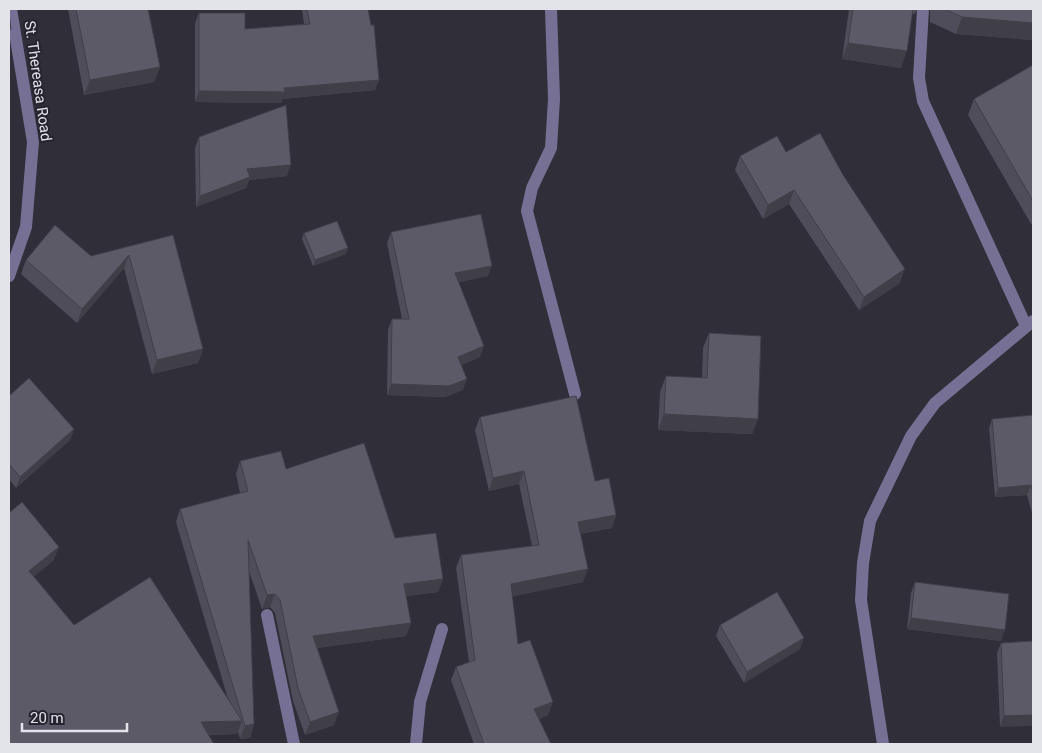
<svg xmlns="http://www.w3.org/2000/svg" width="1042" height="753" font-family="Roboto,sans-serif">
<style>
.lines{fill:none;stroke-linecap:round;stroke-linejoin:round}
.minor{stroke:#767194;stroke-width:12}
.wall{fill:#4f4d59}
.shaded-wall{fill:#403f48}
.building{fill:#5c5a67;stroke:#403f48}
.labels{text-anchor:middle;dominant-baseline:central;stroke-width:4;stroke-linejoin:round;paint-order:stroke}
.street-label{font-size:15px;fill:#e3e3ea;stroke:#25242f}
</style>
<rect width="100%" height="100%" fill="#2f2e39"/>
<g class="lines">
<path class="minor" d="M 551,9 L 554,99 L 551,148 L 532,188 L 527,211 L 575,394
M 923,9 L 919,78 L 923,101 L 1026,326
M 9,276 L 26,227 L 33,142 L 11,9
M 267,615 L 294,744
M 416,744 L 420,702 L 442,629
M 883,744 L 861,600 L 863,563 L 870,521 L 911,436 L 935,403 L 1033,321"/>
</g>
<path class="wall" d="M 68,9 L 148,9 L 160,67 L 154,82 L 84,95 Z
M 302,9 L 368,9 L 379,80 L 375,90 L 282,99 L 281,103 L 195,102 L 195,24 L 199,13 L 245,29 L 304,24 Z
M 849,9 L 917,9 L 915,14 L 912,13 L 901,68 L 842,59 Z
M 930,9 L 1033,9 L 1033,40 L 956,34 L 930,22 Z
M 1033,65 L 1033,223 L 1031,224 L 968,115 L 974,99 Z
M 199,137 L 287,176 L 249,180 L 246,188 L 196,207 L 195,148 Z
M 786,152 L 843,175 L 900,283 L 859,310 L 789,204 L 763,219 L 735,170 L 740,156 Z
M 391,232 L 488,276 L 459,282 L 480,357 L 461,365 L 463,390 L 445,397 L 387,395 L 388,330 L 392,319 L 402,319 L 387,243 Z
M 304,233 L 346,254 L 313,266 L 302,239 Z
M 173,235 L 203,349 L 198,363 L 152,374 L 124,268 L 77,323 L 21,274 L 26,260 L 91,256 Z
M 709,333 L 758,419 L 752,434 L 658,430 L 660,392 L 666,376 L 702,378 L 703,348 Z
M 9,396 L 74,429 L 70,440 L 16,488 L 9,479 Z
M 1033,415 L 1033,516 L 1027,495 L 995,497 L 989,428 L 992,419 Z
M 480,417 L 595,481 L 616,515 L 612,528 L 580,534 L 583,582 L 512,596 L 518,644 L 548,715 L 539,719 L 551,744 L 474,744 L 451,680 L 456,667 L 469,662 L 456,568 L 461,555 L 532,546 L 519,484 L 489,491 L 475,430 Z
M 240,461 L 286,469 L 395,538 L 443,579 L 438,592 L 406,596 L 411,623 L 406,636 L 317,648 L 334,725 L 305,735 L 293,701 L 275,613 L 270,607 L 262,609 L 249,571 L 254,724 L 250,738 L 240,739 L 238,732 L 237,734 L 9,744 L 9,513 L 54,560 L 34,576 L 74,625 L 228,699 L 176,522 L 180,509 L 240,493 L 236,474 Z
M 915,582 L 1001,641 L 907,629 L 911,593 Z
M 720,625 L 800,649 L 744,683 L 716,636 Z
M 1033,641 L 1000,727 L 997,653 L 1001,643 Z"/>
<path class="shaded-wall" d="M 962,17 L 1033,23 L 1033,40 L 956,34 Z
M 848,43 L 907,51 L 901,68 L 842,59 Z
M 160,67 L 154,82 L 84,95 L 90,80 Z
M 379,80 L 375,90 L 282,99 L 281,103 L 195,102 L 199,91 L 284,88 Z
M 291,165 L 287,176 L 249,180 L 246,188 L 196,207 L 200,196 L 247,169 Z
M 794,190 L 789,204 L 763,219 L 768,205 Z
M 348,248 L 346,254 L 313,266 L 315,260 Z
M 129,255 L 124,268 L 77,323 L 82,309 Z
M 492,266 L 488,276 L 451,284 L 455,273 Z
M 905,269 L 900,283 L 859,310 L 864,297 Z
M 484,346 L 480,357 L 454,368 L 458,357 Z
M 203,349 L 198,363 L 152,374 L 157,360 Z
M 467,379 L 463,390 L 445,397 L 387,395 L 391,384 Z
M 664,414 L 758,419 L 752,434 L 658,430 Z
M 74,429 L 70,440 L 16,488 L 20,477 Z
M 524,471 L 519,484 L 489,491 L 493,478 Z
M 1031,485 L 1027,495 L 995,497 L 998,488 Z
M 616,515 L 612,528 L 573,535 L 578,522 Z
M 59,547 L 54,560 L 25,584 L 29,571 Z
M 588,569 L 583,582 L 506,598 L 511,584 Z
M 443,579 L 438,592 L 399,597 L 404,584 Z
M 275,594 L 270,607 L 262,609 L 267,595 Z
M 911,618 L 1005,630 L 1001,641 L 907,629 Z
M 411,623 L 406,636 L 309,649 L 313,636 Z
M 804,638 L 800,649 L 744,683 L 747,672 Z
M 553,702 L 548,715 L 529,722 L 534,709 Z
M 339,712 L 334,725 L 305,735 L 310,722 Z
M 1033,715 L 1033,726 L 1000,727 L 1004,716 Z
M 242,721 L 237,734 L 196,735 L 201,722 Z
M 254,724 L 250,738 L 240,739 L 245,726 Z"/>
<path class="building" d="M 76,9 L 148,9 L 160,67 L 90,80 Z
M 307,9 L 368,9 L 371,25 L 374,25 L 379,80 L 284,88 L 285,92 L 199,91 L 199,13 L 245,13 L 245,29 L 310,24 Z
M 853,9 L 913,9 L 907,51 L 848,43 Z
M 944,9 L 1033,9 L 1033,23 L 962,17 Z
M 9,14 L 11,29 L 9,30 Z
M 1033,65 L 1033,201 L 974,99 Z
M 286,105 L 291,165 L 247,169 L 250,177 L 200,196 L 199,137 Z
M 820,133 L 843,175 L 905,269 L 864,297 L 794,190 L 768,205 L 740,156 L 777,136 L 786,152 Z
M 481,214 L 492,266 L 455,273 L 484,346 L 458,357 L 467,379 L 449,386 L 391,384 L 392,319 L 409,319 L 391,232 Z
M 337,221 L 348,248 L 315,260 L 304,233 Z
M 55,225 L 91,256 L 173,235 L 203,349 L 157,360 L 129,255 L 82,309 L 26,260 Z
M 709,333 L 761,336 L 758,419 L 664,414 L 666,376 L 707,378 Z
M 29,378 L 74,429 L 20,477 L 9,464 L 9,396 Z
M 576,396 L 595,481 L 609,478 L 616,515 L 578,522 L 588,569 L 511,584 L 518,644 L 530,640 L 553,702 L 534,709 L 551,744 L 484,744 L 456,667 L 475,660 L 461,555 L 539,545 L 524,471 L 493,478 L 480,417 Z
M 1033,415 L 1033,494 L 1031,485 L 998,488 L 992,419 Z
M 364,443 L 395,538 L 436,533 L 443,579 L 404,584 L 411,623 L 313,636 L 339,712 L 310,722 L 298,688 L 280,600 L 275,594 L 267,595 L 248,540 L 254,724 L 245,726 L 180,509 L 248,491 L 240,461 L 281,451 L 286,469 Z
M 22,502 L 59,547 L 29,571 L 74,625 L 150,577 L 242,721 L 201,722 L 214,744 L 9,744 L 9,513 Z
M 915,582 L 1009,594 L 1005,630 L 911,618 Z
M 777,592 L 804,638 L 747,672 L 720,625 Z
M 1033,641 L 1033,715 L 1004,716 L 1001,643 Z"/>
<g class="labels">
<g class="street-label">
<text transform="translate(38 81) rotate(82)">St. Thereasa Road</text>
</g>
</g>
<rect width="1042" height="753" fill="none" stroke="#e3e3ea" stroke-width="20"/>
<path d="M22 723v8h105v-8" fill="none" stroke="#e3e3ea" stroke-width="2.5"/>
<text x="30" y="723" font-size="15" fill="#e3e3ea" stroke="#25242f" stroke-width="4" paint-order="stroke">20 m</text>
</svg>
